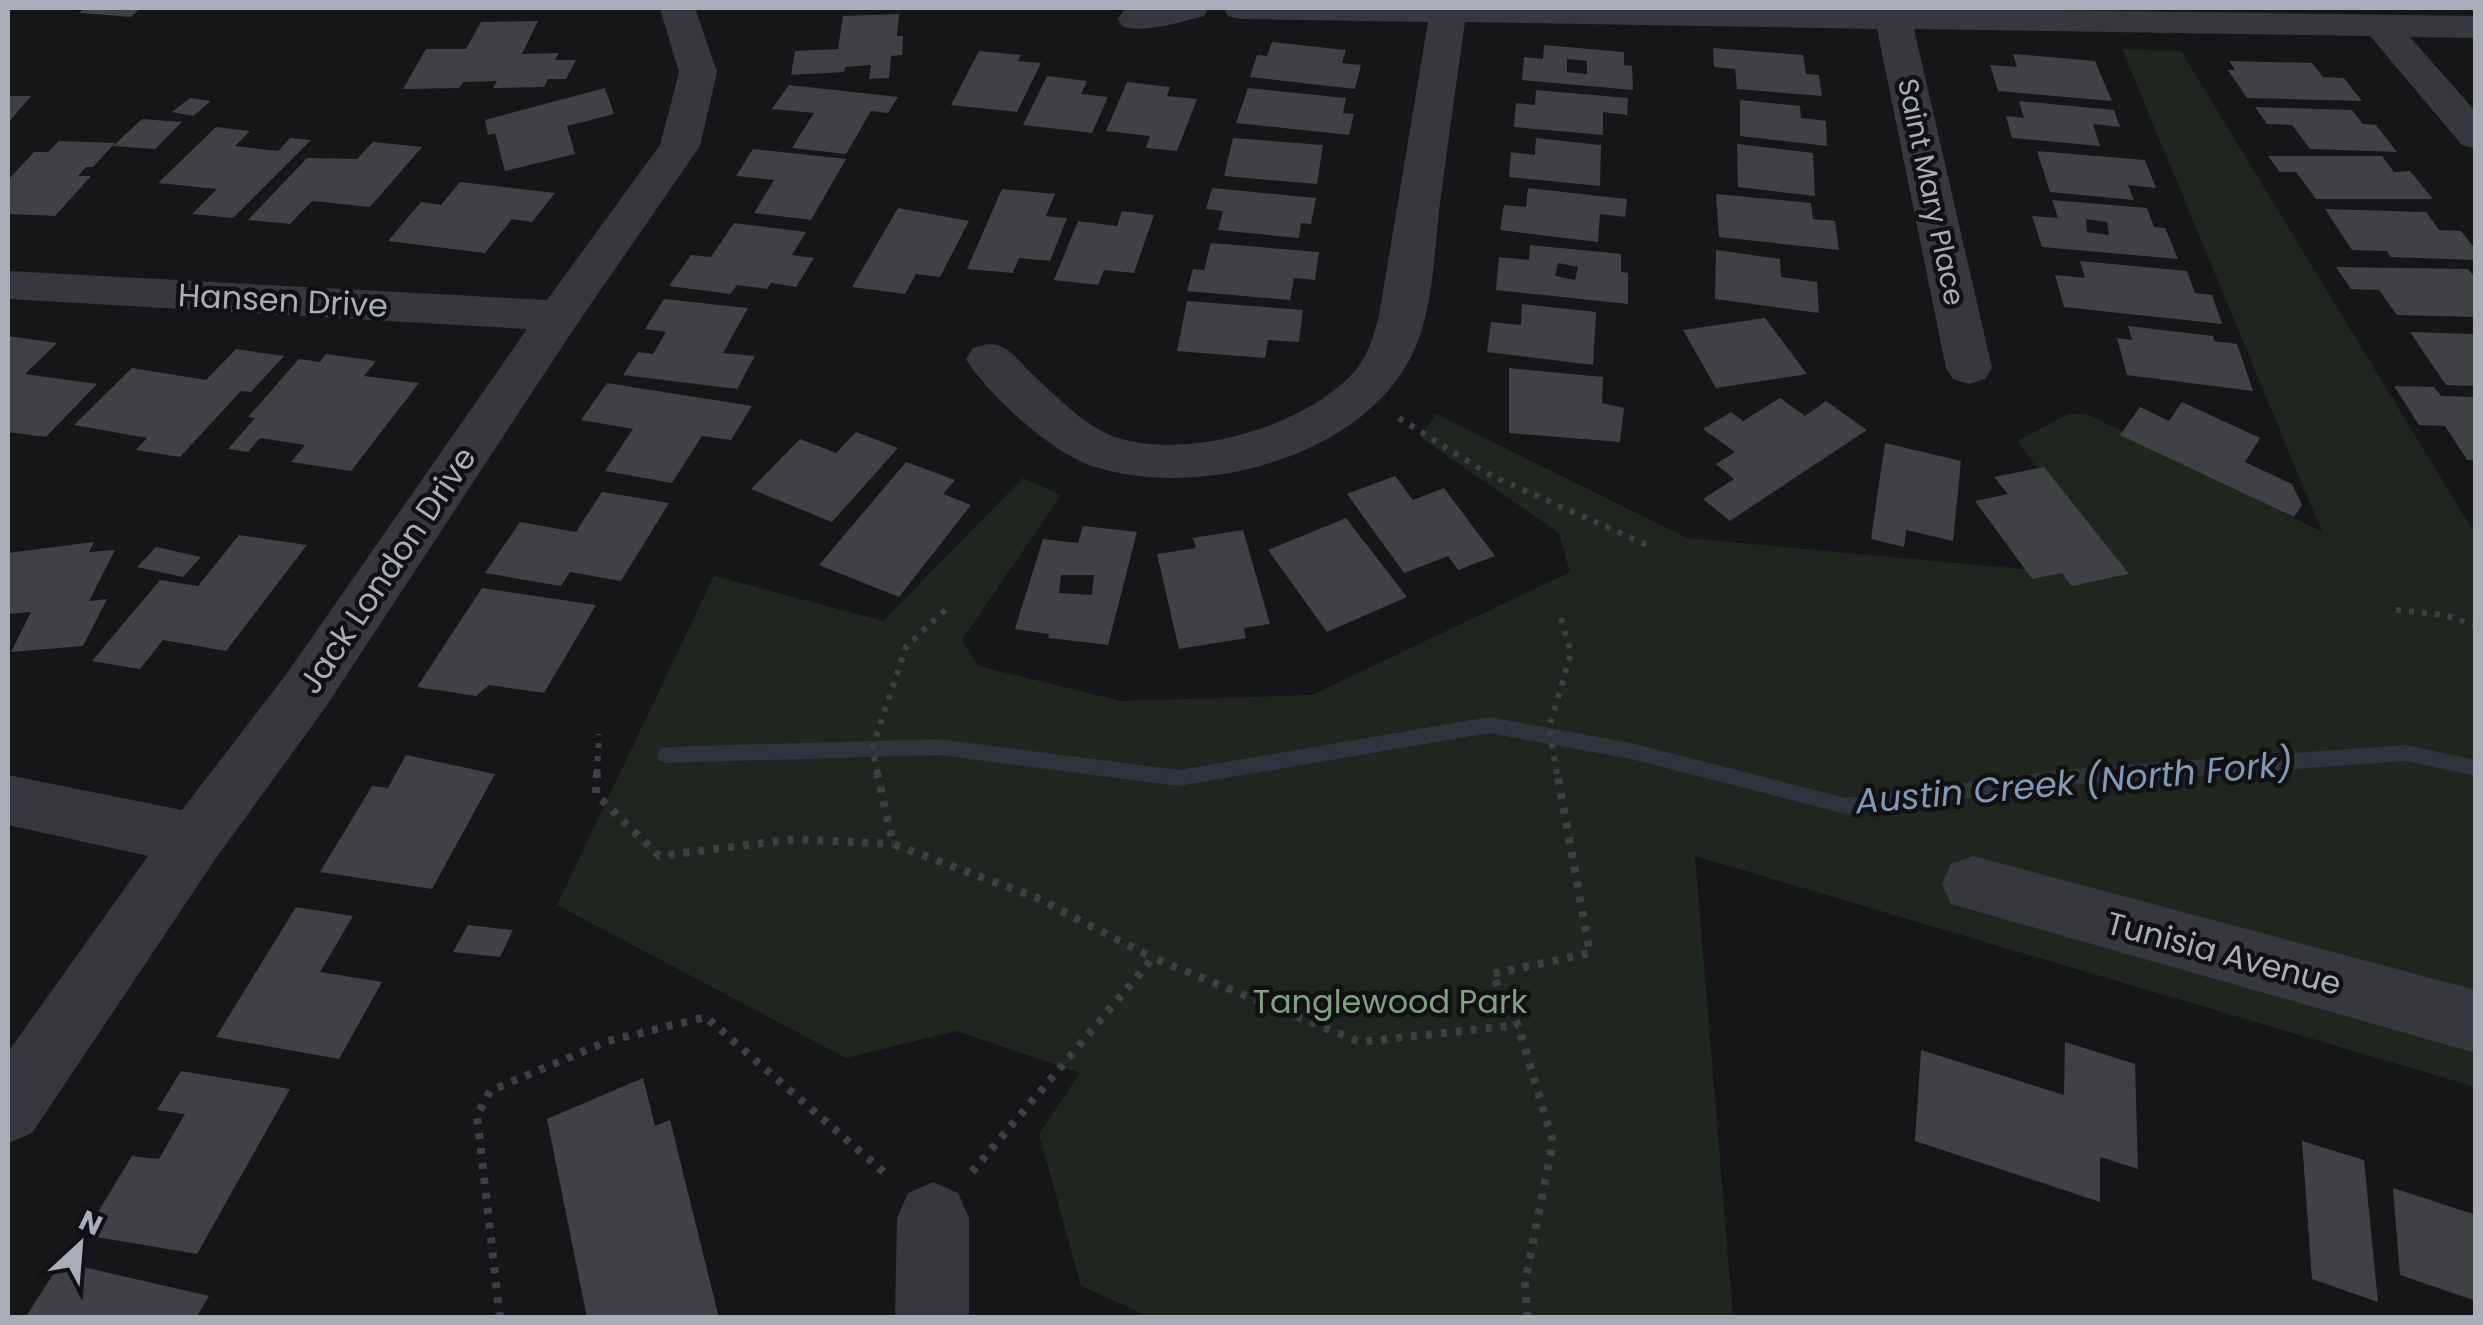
<svg xmlns="http://www.w3.org/2000/svg" width="2483" height="1325" font-family="Poppins,sans-serif">
<style>
.green{fill:#1e261f}
.lines{fill:none;stroke-linecap:round;stroke-linejoin:round}
.stream{fill:#2c353c;fill-rule:evenodd}
.building{fill:#404145;fill-rule:evenodd}
.path-far1{stroke:#3d3f44;stroke-width:6;stroke-dasharray:5 8;stroke-linecap:butt}
.path{stroke:#3d3f44;stroke-width:8;stroke-dasharray:6 9;stroke-linecap:butt}
.minor{fill:#37383d;fill-rule:evenodd}
.labels{text-anchor:middle;dominant-baseline:central;stroke-width:9;stroke-linejoin:round;paint-order:stroke}
.far-street-label{font-size:28px;fill:#a8adb8;stroke:#111113}
.street-label{font-size:32px;fill:#a8adb8;stroke:#111113}
.park-label{font-size:32px;fill:#7fa381;stroke:#111113}
.water-label{font-size:35px;font-style:italic;fill:#7f9bb3;stroke:#111113}
</style>
<rect width="100%" height="100%" fill="#161618"/>
<path class="green" d="M 2122,49 L 2181,51 L 2475,534 L 2475,1087 L 1695,856 L 1733,1317 L 1150,1317 L 1081,1286 L 1039,1134 L 1080,1073 L 956,1031 L 846,1058 L 557,905 L 714,576 L 883,621 L 1023,478 L 1061,495 L 962,640 L 978,666 L 1121,701 L 1312,695 L 1570,572 L 1559,533 L 1420,437 L 1436,414 L 1687,538 L 2119,578 L 2017,441 L 2068,414 L 2087,414 L 2322,532 Z"/>
<g class="lines">
<path class="stream" d="M 1489,717 L 1631,743 L 1846,798 L 2070,769 L 2406,745 L 2476,760 L 2476,776 L 2406,761 L 2070,785 L 1846,814 L 1631,759 L 1489,733 L 1179,786 L 938,755 L 666,763 L 660,761 L 657,755 L 660,749 L 666,747 L 938,739 L 1179,770 Z"/>
</g>
<path class="building" d="M 85,8 L 141,8 L 131,17 L 79,13 Z
M 899,14 L 897,36 L 903,36 L 902,55 L 891,56 L 889,78 L 869,79 L 871,65 L 845,67 L 844,72 L 791,75 L 795,51 L 838,49 L 843,16 Z
M 538,21 L 522,54 L 559,53 L 555,60 L 576,60 L 566,79 L 548,79 L 544,87 L 493,88 L 497,81 L 463,82 L 459,88 L 403,89 L 426,49 L 466,49 L 481,22 Z
M 1272,42 L 1346,50 L 1342,63 L 1361,65 L 1355,89 L 1250,77 L 1257,55 L 1267,56 Z
M 1544,45 L 1624,52 L 1624,65 L 1632,66 L 1633,90 L 1522,80 L 1524,57 L 1543,59 ZM 1567,59 L 1587,61 L 1587,74 L 1567,72 Z
M 1713,48 L 1803,55 L 1806,74 L 1819,75 L 1822,96 L 1737,89 L 1735,69 L 1714,67 Z
M 979,51 L 1021,55 L 1018,61 L 1041,63 L 1017,112 L 951,105 Z
M 2013,54 L 2095,61 L 2112,101 L 1998,91 L 1990,65 L 2017,67 Z
M 2229,61 L 2312,63 L 2323,77 L 2344,78 L 2362,101 L 2247,98 L 2228,70 L 2235,70 Z
M 1047,76 L 1087,81 L 1081,94 L 1108,97 L 1092,133 L 1023,125 Z
M 1127,82 L 1170,87 L 1167,96 L 1197,99 L 1177,151 L 1146,148 L 1150,136 L 1106,131 Z
M 789,85 L 898,97 L 888,113 L 871,111 L 846,154 L 792,148 L 814,113 L 772,109 Z
M 605,88 L 614,114 L 567,126 L 575,154 L 505,171 L 495,133 L 488,135 L 485,120 Z
M 1248,88 L 1346,98 L 1343,113 L 1354,114 L 1349,135 L 1236,123 Z
M 1536,90 L 1628,98 L 1627,115 L 1603,112 L 1603,135 L 1514,127 L 1516,103 L 1535,105 Z
M 8,96 L 31,96 L 8,123 Z
M 190,98 L 211,101 L 193,116 L 172,112 Z
M 1740,100 L 1800,106 L 1801,118 L 1826,121 L 1827,146 L 1740,136 Z
M 2019,101 L 2114,110 L 2120,127 L 2093,124 L 2100,146 L 2012,138 L 2006,116 L 2024,118 Z
M 2255,107 L 2352,110 L 2363,124 L 2376,125 L 2397,152 L 2310,149 L 2292,125 L 2267,124 Z
M 142,119 L 182,122 L 155,149 L 113,146 Z
M 216,127 L 250,131 L 235,146 L 278,151 L 290,138 L 311,140 L 233,218 L 192,214 L 217,189 L 158,183 Z
M 1233,138 L 1323,145 L 1317,184 L 1224,176 Z
M 1536,138 L 1601,145 L 1600,186 L 1509,177 L 1511,152 L 1535,155 Z
M 59,141 L 115,143 L 93,167 L 86,167 L 78,176 L 91,176 L 55,216 L 8,214 L 8,180 L 34,152 L 48,152 Z
M 373,142 L 422,147 L 370,207 L 312,201 L 290,224 L 248,220 L 307,158 L 357,159 Z
M 1737,144 L 1813,153 L 1815,196 L 1738,187 Z
M 753,149 L 846,159 L 811,220 L 754,213 L 774,180 L 736,176 Z
M 2037,151 L 2145,160 L 2156,188 L 2128,185 L 2134,200 L 2050,192 Z
M 2268,156 L 2382,156 L 2394,172 L 2410,171 L 2433,199 L 2316,199 L 2296,172 L 2280,172 Z
M 460,182 L 555,193 L 532,222 L 512,219 L 485,253 L 388,241 L 421,202 L 441,205 Z
M 1212,188 L 1316,198 L 1311,224 L 1301,223 L 1299,238 L 1218,230 L 1223,211 L 1206,209 Z
M 1528,188 L 1627,199 L 1625,217 L 1600,214 L 1598,242 L 1500,230 L 1504,205 L 1526,207 Z
M 1002,189 L 1055,194 L 1046,216 L 1067,218 L 1050,261 L 1019,258 L 1013,273 L 967,269 Z
M 1716,194 L 1811,203 L 1813,219 L 1835,221 L 1839,250 L 1719,237 Z
M 2052,200 L 2147,208 L 2154,227 L 2165,228 L 2178,259 L 2042,247 L 2032,216 L 2058,218 ZM 2086,219 L 2107,222 L 2109,235 L 2087,232 Z
M 898,208 L 969,221 L 940,277 L 916,274 L 905,294 L 852,287 Z
M 2325,209 L 2426,212 L 2439,230 L 2461,231 L 2476,250 L 2476,260 L 2391,257 L 2387,251 L 2352,250 Z
M 1122,211 L 1154,215 L 1134,273 L 1104,270 L 1098,285 L 1054,280 L 1078,221 L 1117,226 Z
M 734,223 L 806,232 L 792,255 L 814,258 L 796,287 L 771,283 L 767,289 L 737,285 L 730,294 L 669,286 L 691,255 L 711,257 Z
M 1211,243 L 1319,252 L 1315,280 L 1294,278 L 1290,300 L 1187,291 L 1193,269 L 1204,270 Z
M 1530,245 L 1621,254 L 1621,272 L 1628,273 L 1628,304 L 1496,290 L 1499,257 L 1529,260 ZM 1558,263 L 1578,267 L 1575,280 L 1555,276 Z
M 1716,250 L 1780,259 L 1781,277 L 1817,282 L 1819,313 L 1715,299 Z
M 2080,261 L 2187,271 L 2195,293 L 2212,295 L 2222,324 L 2064,307 L 2055,275 L 2085,278 Z
M 2336,267 L 2468,269 L 2476,279 L 2476,317 L 2397,315 L 2379,290 L 2351,289 Z
M 664,299 L 748,308 L 723,353 L 755,356 L 737,389 L 623,375 L 638,352 L 653,354 L 666,332 L 645,329 Z
M 1187,301 L 1303,310 L 1299,342 L 1268,340 L 1265,358 L 1177,351 Z
M 1522,304 L 1596,312 L 1593,365 L 1487,352 L 1491,322 L 1521,325 Z
M 1765,318 L 1807,374 L 1716,388 L 1683,330 Z
M 2128,326 L 2213,336 L 2214,341 L 2237,344 L 2253,391 L 2127,375 L 2117,338 L 2132,340 Z
M 2410,332 L 2476,334 L 2476,386 L 2446,385 Z
M 8,336 L 57,343 L 25,374 L 97,384 L 46,437 L 8,432 Z
M 236,349 L 284,356 L 251,392 L 241,391 L 180,457 L 136,450 L 147,438 L 74,425 L 132,368 L 206,380 Z
M 326,354 L 376,361 L 364,376 L 419,383 L 351,471 L 291,462 L 305,445 L 260,438 L 248,452 L 228,449 L 255,418 L 248,417 L 299,359 L 320,362 Z
M 1509,368 L 1603,377 L 1602,403 L 1624,408 L 1620,442 L 1509,433 Z
M 607,383 L 752,406 L 731,440 L 702,436 L 672,483 L 605,471 L 633,429 L 581,420 Z
M 2394,386 L 2434,387 L 2441,396 L 2476,397 L 2476,460 L 2467,460 L 2445,426 L 2419,425 Z
M 1780,398 L 1805,416 L 1826,401 L 1867,430 L 1730,521 L 1703,499 L 1734,479 L 1716,464 L 1735,452 L 1703,429 L 1731,412 L 1743,421 Z
M 2182,402 L 2260,438 L 2245,462 L 2292,484 L 2302,505 L 2294,517 L 2120,435 L 2140,407 L 2169,421 Z
M 856,432 L 898,448 L 832,522 L 751,489 L 800,439 L 836,453 Z
M 1885,443 L 1961,461 L 1953,541 L 1906,530 L 1904,547 L 1871,539 Z
M 906,462 L 955,480 L 943,494 L 971,505 L 899,597 L 819,565 Z
M 2044,467 L 2129,574 L 2071,586 L 2062,573 L 2032,579 L 1975,501 L 2008,494 L 1994,477 Z
M 1395,476 L 1413,500 L 1444,488 L 1495,556 L 1458,570 L 1448,556 L 1404,573 L 1347,494 Z
M 602,492 L 669,503 L 621,581 L 570,572 L 561,586 L 485,573 L 520,522 L 576,532 Z
M 1346,518 L 1407,597 L 1327,632 L 1268,550 Z
M 1083,526 L 1137,532 L 1108,645 L 1048,638 L 1049,634 L 1015,629 L 1043,539 L 1078,543 ZM 1061,575 L 1094,575 L 1092,595 L 1059,593 Z
M 1243,530 L 1270,624 L 1244,628 L 1246,638 L 1179,649 L 1157,554 L 1196,548 L 1193,538 Z
M 239,535 L 307,545 L 226,651 L 163,640 L 140,669 L 92,661 L 160,580 L 198,586 Z
M 94,542 L 89,552 L 115,550 L 89,601 L 107,599 L 83,646 L 11,652 L 31,612 L 8,614 L 8,553 Z
M 156,547 L 201,557 L 183,577 L 137,567 Z
M 482,588 L 596,605 L 544,693 L 489,685 L 476,696 L 417,687 Z
M 406,755 L 495,774 L 432,889 L 320,872 L 372,786 L 388,788 Z
M 296,907 L 353,916 L 320,972 L 382,982 L 339,1059 L 216,1037 Z
M 468,925 L 513,930 L 500,957 L 453,952 Z
M 2065,1042 L 2135,1064 L 2138,1169 L 2100,1157 L 2100,1202 L 1915,1141 L 1921,1050 L 2064,1095 Z
M 181,1071 L 290,1089 L 197,1254 L 84,1235 L 132,1156 L 159,1159 L 185,1114 L 157,1110 Z
M 643,1078 L 655,1126 L 670,1120 L 719,1318 L 587,1318 L 547,1119 Z
M 2302,1141 L 2364,1160 L 2378,1302 L 2312,1279 Z
M 2393,1188 L 2476,1215 L 2476,1301 L 2400,1275 Z
M 61,1262 L 209,1296 L 196,1318 L 25,1318 Z"/>
<g class="lines">
<path class="path-far1" d="M 1399,418 L 1490,475 L 1647,545
M 2396,610 L 2445,615 L 2476,626
M 597,774 L 599,734
M 878,774 L 872,749 L 906,647 L 947,608
M 1557,774 L 1549,728 L 1571,653 L 1560,615"/>
<path class="path" d="M 597,772 L 596,794 L 659,856 L 795,839 L 893,844
M 877,772 L 893,844 L 1035,897 L 1153,958
M 972,1172 L 1153,958 L 1360,1042 L 1518,1025
M 500,1318 L 477,1116 L 490,1091 L 608,1041 L 706,1017 L 887,1175
M 1527,1318 L 1525,1282 L 1553,1142 L 1518,1025 L 1492,974 L 1590,953 L 1557,772"/>
<path class="minor" d="M 695,8 L 717,72 L 700,146 L 575,327 L 325,708 L 216,858 L 32,1133 L 8,1143 L 8,1052 L 148,856 L 8,825 L 8,775 L 182,810 L 285,676 L 527,329 L 8,299 L 8,271 L 547,300 L 660,145 L 679,72 L 660,9 Z
M 1136,8 L 1209,8 L 1204,16 C 1179,22 1148,33 1123,27 L 1118,19 L 1123,11 Z
M 1223,8 L 1918,8 L 2476,16 L 2476,38 L 2410,37 L 2476,112 L 2476,149 L 2462,145 L 2370,36 L 1914,29 L 1992,368 L 1985,379 L 1969,384 L 1953,379 L 1946,368 L 1877,29 L 1465,22 C 1456,85 1447,148 1439,211 C 1434,256 1433,304 1416,346 C 1371,456 1199,502 1092,466 C 1052,453 988,395 966,359 L 973,348 C 983,345 991,342 1002,347 C 1013,352 1022,364 1030,372 C 1054,394 1084,426 1115,437 C 1187,461 1305,427 1355,371 C 1368,356 1374,335 1379,316 L 1428,22 L 1241,19 L 1228,16 Z
M 1973,856 L 2476,990 L 2476,1053 L 1951,904 L 1942,884 L 1951,864 Z
M 933,1182 L 958,1193 L 969,1218 L 969,1318 L 895,1318 L 897,1218 L 908,1193 Z"/>
</g>
<g class="labels">
<g class="far-street-label">
<text transform="translate(1931 192) rotate(78)">Saint Mary Place</text>
</g>
<g class="street-label">
<text transform="translate(283 300) rotate(3)">Hansen Drive</text>
<text transform="translate(387 570) rotate(-56)">Jack London Drive</text>
<text transform="translate(2224 953) rotate(15)">Tunisia Avenue</text>
</g>
<g class="park-label">
<text x="1390" y="1001">Tanglewood Park</text>
</g>
<g class="water-label">
<text transform="translate(2074 782) rotate(-5)">Austin Creek (North Fork)</text>
</g>
</g>
<rect width="2483" height="1325" fill="none" stroke="#a8adb8" stroke-width="20"/>
<g transform="translate(80 1245) rotate(26)" stroke="#111113" stroke-width="8" paint-order="stroke">
<path d="M0-8L18 38L0 25L-18 38Z" fill="#a8adb8"/>
<text y="-15" font-size="28" font-weight="bold" text-anchor="middle" fill="#a8adb8">N</text>
</g>
</svg>
